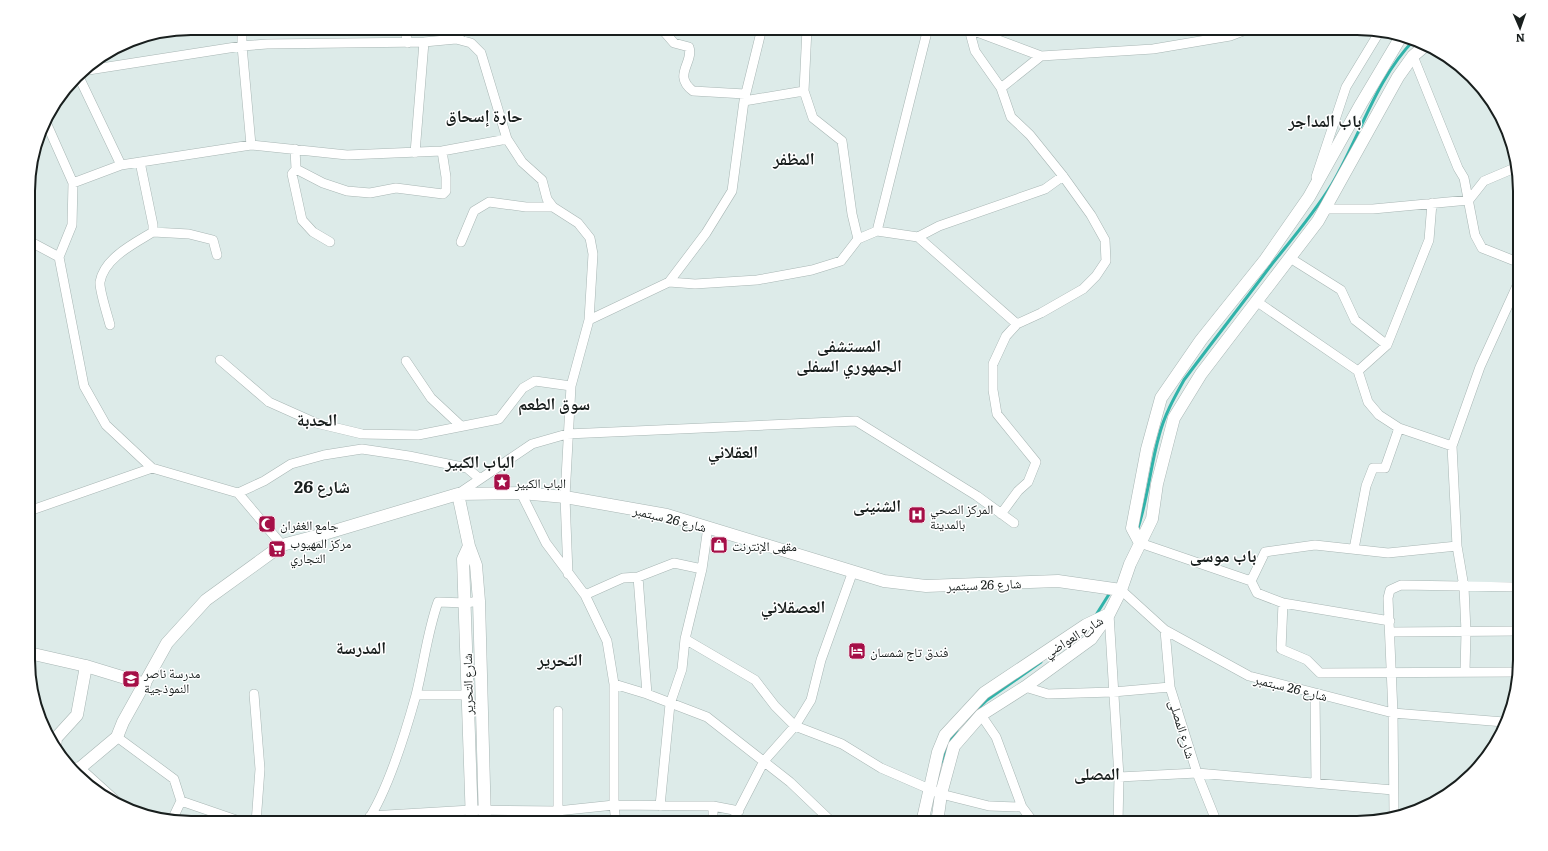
<svg xmlns="http://www.w3.org/2000/svg" width="1548" height="851" font-family="Literata,'Noto Naskh Arabic',serif">
<style>
.lines{fill:none;stroke-linecap:round;stroke-linejoin:round}
.stream{stroke:#31b3aa;stroke-width:3}
.street-casing{stroke:#a8b6b4;stroke-width:10}
.secondary-casing{stroke:#a8b6b4;stroke-width:13}
.street{stroke:#fff;stroke-width:9}
.secondary{stroke:#fff;stroke-width:12}
.labels{text-anchor:middle;dominant-baseline:central;stroke-width:3;stroke-linejoin:round;paint-order:stroke}
.poi-label{font-size:13px;fill:#191f1e;stroke:#fff;text-anchor:start}
.street-label{font-size:13px;fill:#191f1e;stroke:#fff}
.district-label{font-size:17px;font-weight:bold;fill:#191f1e;stroke:#fff}
.rim{fill:none;stroke:#191f1e;stroke-width:2}
</style>
<rect width="100%" height="100%" fill="#ddebe9"/>
<g class="lines">
<path class="stream" d="M 1137,531 C 1148,500 1150,467 1159,436 C 1164,416 1174,398 1184,380 C 1213,341 1243,303 1272,264 C 1293,238 1315,212 1332,184 C 1360,137 1375,80 1414,40
M 1096,615 L 1111,591
M 966,720 L 987,700 L 1041,662
M 941,763 L 948,745 L 957,730"/>
<defs>
<path id="street" d="M 242,28 L 242,46 L 251,145
M 404,28 L 408,43
M 661,28 L 674,43 L 689,47 C 694,63 672,75 693,91 L 745,94
M 807,28 L 804,91 L 813,118 L 842,141 L 852,214 L 858,239
M 456,39 L 471,43 L 481,53 L 507,139 L 522,162 L 542,180 L 547,199 L 553,207 L 578,223 L 590,238 L 593,254 L 589,320
M 1041,56 L 1001,88 L 975,51 L 969,29 L 1041,56 L 1153,49 L 1230,36 L 1251,28
M 1413,56 L 1458,168 L 1464,178 L 1475,235 L 1482,248 L 1520,263
M 82,71 L 242,46 L 267,44 L 424,42 L 456,39 L 465,28
M 78,75 L 121,165
M 1001,88 L 1011,117 L 1030,135 L 1063,176 L 1091,215 L 1105,240 L 1106,261 L 1096,276 L 1083,289 L 1041,313 L 1017,324 L 1006,336 L 993,364 L 993,390 L 997,414 L 1036,462 L 1028,482 L 1018,491 L 1001,514
M 744,101 L 804,91
M 45,120 L 73,183 L 72,225 L 59,257 L 84,386 L 106,425 L 152,468 L 238,493 L 282,545
M 295,149 L 296,169 L 323,183 L 347,191 L 370,193 L 396,188 L 443,194 L 446,191 L 446,177 L 442,151
M 415,153 L 424,42
M 296,169 L 292,174 L 302,220 L 313,232 L 330,242
M 1316,177 L 1346,87 L 1380,31
M 73,183 L 121,165 L 251,145 L 347,155 L 442,151 L 507,139
M 1325,209 L 1373,209 L 1469,200 L 1484,181 L 1517,167
M 877,231 L 918,237 L 939,226 L 1045,189 L 1063,176
M 153,232 L 189,234 L 213,240 L 217,255
M 918,237 L 1017,324
M 29,241 L 59,257
M 461,242 L 474,211 L 489,202 L 526,207 L 553,207
M 1290,258 L 1341,290 L 1355,320 L 1387,345
M 669,282 L 695,284 L 757,280 L 812,270 L 841,261 L 858,239 L 877,231 L 928,28
M 1256,301 L 1358,371 L 1368,402 L 1379,415 L 1399,428 L 1452,446
M 110,325 C 108,317 99,289 100,282 C 104,258 135,243 153,232 L 153,225 L 140,162
M 220,360 L 269,402 L 316,423 L 362,434 L 418,435 L 499,419 L 523,388 L 535,381 L 571,386
M 406,361 L 431,398 L 461,426
M 1358,371 L 1387,345 L 1429,240 L 1432,203
M 238,493 L 264,481 L 291,464 L 324,455 L 362,449 L 409,456 L 467,468 L 480,479
M 521,493 L 546,543 L 585,595 L 607,641 L 614,684 L 614,805 L 616,823
M 458,494 L 532,444 L 567,434 L 856,421 L 977,496 L 1014,523
M 29,511 L 152,468
M 1140,543 L 1251,581 L 1257,593 L 1283,603 L 1390,621
M 1354,549 L 1366,486 L 1373,468 L 1385,468 L 1399,428
M 29,554 L 31,560
M 568,574 L 565,497 L 571,386 L 589,320 L 669,282 L 706,233 L 732,191 L 744,101 L 762,28
M 638,577 L 647,694
M 1251,581 L 1265,552 L 1315,545 L 1388,553 L 1457,546
M 1121,590 L 1165,630 L 1249,676 L 1393,713 L 1504,722
M 585,595 L 623,578 L 638,577 L 674,563 L 702,569
M 1283,603 L 1281,649 L 1307,660 L 1320,673 L 1519,672
M 1109,614 L 1119,777 L 1118,823
M 1165,630 L 1170,687 L 1197,773 L 1217,823
M 1391,632 L 1520,631
M 685,639 L 755,680 L 775,706 L 795,726 L 842,744 L 881,768 L 941,794 L 989,806 L 1022,807
M 1465,671 L 1466,632 L 1464,587 L 1457,546 L 1452,446 L 1480,367 L 1520,279
M 614,684 L 647,694 L 707,717 L 790,782 L 833,823
M 1025,687 L 1048,694 L 1113,692 L 1170,687
M 1315,693 L 1316,783
M 254,694 L 260,769 L 256,823
M 416,695 L 467,695
M 558,711 L 558,823
M 981,715 L 996,737 L 1022,807 L 1034,823
M 117,737 L 174,779 L 181,801 L 172,820
M 80,768 L 122,806
M 1119,777 L 1197,773 L 1393,790
M 181,801 L 245,823
M 660,806 L 670,704 L 682,669 L 685,639 L 702,569 L 708,527
M 713,806 L 713,823
M 1394,814 L 1393,713 L 1388,598 L 1390,590 L 1401,585 L 1520,587
M 370,816 L 471,810 L 557,811 L 614,805 L 713,806 L 739,811
M 366,823 C 387,793 406,731 416,695 C 424,664 427,633 438,602 L 466,603 L 479,601
M 732,823 L 764,761 L 795,726 L 811,700 L 821,660 L 853,571"/>
<path id="secondary" d="M 458,494 L 469,546 L 476,565 L 479,601 L 485,823
M 1140,543 L 1132,528 L 1147,449 L 1161,398 L 1201,340 L 1265,260 L 1309,197 L 1361,104 L 1399,40 L 1404,36
M 469,546 L 463,559 L 472,823
M 29,653 L 86,666 L 145,684
M 55,749 L 56,738 L 77,715 L 86,666
M 75,769 L 80,768 L 117,737 L 123,722 L 167,643 L 206,600 L 282,545 L 324,534 L 458,494 L 521,493 L 565,497 L 667,515 L 884,581 L 926,586 L 1058,581 L 1121,590
M 922,823 L 938,752 L 945,735 L 984,693 L 1086,625 L 1107,615
M 937,823 L 941,794 L 954,746 L 981,715 L 1025,687 L 1091,639 L 1109,614 L 1121,590 L 1130,564 L 1152,519 L 1157,484 L 1174,418 L 1201,374 L 1318,221 L 1398,77 L 1413,56 L 1426,45"/>
</defs>
<use href="#street" class="street-casing"/>
<use href="#secondary" class="secondary-casing"/>
<use href="#street" class="street"/>
<use href="#secondary" class="secondary"/>
</g>
<defs>
<symbol id="sight-square" viewBox="-11 -11 22 22"><rect x="-9" y="-9" width="18" height="18" rx="4" fill="#a50f47" stroke="#fff"/><path d="M0-6L1.8-2.2L6-1.7L2.9 1.2L3.7 5.4L0 3.3L-3.7 5.4L-2.9 1.2L-6-1.7L-1.8-2.2Z" fill="#fff"/></symbol>
<symbol id="hospital-square" viewBox="-11 -11 22 22"><rect x="-9" y="-9" width="18" height="18" rx="4" fill="#a50f47" stroke="#fff"/><path d="M-5-5h3v3.5h4V-5h3V5h-3V1.5h-4V5h-3Z" fill="#fff"/></symbol>
<symbol id="mosque-square" viewBox="-11 -11 22 22"><rect x="-9" y="-9" width="18" height="18" rx="4" fill="#a50f47" stroke="#fff"/><path d="M3.5-4.9A6 6 0 1 0 3.5 4.9A5 5 0 1 1 3.5-4.9Z" fill="#fff"/></symbol>
<symbol id="shop-square" viewBox="-11 -11 22 22"><rect x="-9" y="-9" width="18" height="18" rx="4" fill="#a50f47" stroke="#fff"/><path d="M-5-2.5h2.3a2.7 3.5 0 0 1 5.4 0H5L5.5 6h-11ZM-1.5-2.5h3a1.5 2.3 0 0 0-3 0Z" fill="#fff"/></symbol>
<symbol id="supermarket-square" viewBox="-11 -11 22 22"><rect x="-9" y="-9" width="18" height="18" rx="4" fill="#a50f47" stroke="#fff"/><path d="M-6-5.5h2.5l.6 2H6L4.5 2H-2.5L-4.4-4H-6ZM-1.5 3.2a1.3 1.3 0 1 0 .1 0ZM3 3.2a1.3 1.3 0 1 0 .1 0Z" fill="#fff"/></symbol>
<symbol id="hotel-square" viewBox="-11 -11 22 22"><rect x="-9" y="-9" width="18" height="18" rx="4" fill="#a50f47" stroke="#fff"/><path d="M-6-4.5h1.5V1H6V5H4.5V3h-9V5H-6ZM-4 0a1.8 1.8 0 1 1 3.6 0ZM.5 0V-2.5h3Q6-2.5 6 0Z" fill="#fff"/></symbol>
<symbol id="school-square" viewBox="-11 -11 22 22"><rect x="-9" y="-9" width="18" height="18" rx="4" fill="#a50f47" stroke="#fff"/><path d="M0-5L7-2L0 1L-7-2ZM-4 1L0 2.5L4 1V4Q0 6-4 4Z" fill="#fff"/></symbol>
</defs>
<g fill-rule="evenodd">
<use href="#sight-square" x="492" y="472" width="20" height="20"/>
<use href="#hospital-square" x="907" y="505" width="20" height="20"/>
<use href="#mosque-square" x="257" y="514" width="20" height="20"/>
<use href="#shop-square" x="709" y="535" width="20" height="20"/>
<use href="#supermarket-square" x="267" y="539" width="20" height="20"/>
<use href="#hotel-square" x="847" y="641" width="20" height="20"/>
<use href="#school-square" x="121" y="669" width="20" height="20"/>
</g>
<g class="labels">
<g class="poi-label">
<text x="515" y="482">الباب الكبير</text>
<text x="930" y="508">المركز الصحي<tspan x="930" dy="15">بالمدينة</tspan></text>
<text x="280" y="524">جامع الغفران</text>
<text x="290" y="542">مركز المهيوب<tspan x="290" dy="15">التجاري</tspan></text>
<text x="732" y="545">مقهى الإنترنت</text>
<text x="870" y="651">فندق تاج شمسان</text>
<text x="144" y="672">مدرسة ناصر<tspan x="144" dy="15">النموذجية</tspan></text>
</g>
<g class="street-label">
<text transform="translate(670 518) rotate(14)">شارع 26 سبتمبر</text>
<text transform="translate(984 584) rotate(-2)">شارع 26 سبتمبر</text>
<text transform="translate(1073 636) rotate(-32)">شارع العواضي</text>
<text transform="translate(467 684) rotate(-91)">شارع التحرير</text>
<text transform="translate(1291 687) rotate(14)">شارع 26 سبتمبر</text>
<text transform="translate(1183 729) rotate(73)">شارع المصلى</text>
</g>
<g class="district-label">
<text x="484" y="114">حارة إسحاق</text>
<text x="1325" y="119">باب المداجر</text>
<text x="794" y="157">المظفر</text>
<text x="849" y="344">المستشفى<tspan x="849" dy="20">الجمهوري السفلى</tspan></text>
<text x="554" y="402">سوق الطعم</text>
<text x="317" y="418">الحدبة</text>
<text x="733" y="450">العقلاني</text>
<text x="480" y="460">الباب الكبير</text>
<text x="322" y="485">شارع 26</text>
<text x="877" y="504">الشنينى</text>
<text x="1223" y="554">باب موسى</text>
<text x="793" y="605">العصقلاني</text>
<text x="361" y="646">المدرسة</text>
<text x="560" y="658">التحرير</text>
<text x="1097" y="772">المصلى</text>
</g>
</g>
<path d="M0 0H1548V851H0ZM191 35H1357A156 156 0 0 1 1513 191V660A156 156 0 0 1 1357 816H191A156 156 0 0 1 35 660V191A156 156 0 0 1 191 35Z" fill="#fff" fill-rule="evenodd"/>
<path class="rim" d="M191 35H1357A156 156 0 0 1 1513 191V660A156 156 0 0 1 1357 816H191A156 156 0 0 1 35 660V191A156 156 0 0 1 191 35Z"/>
<g transform="translate(1520 28) rotate(178)" stroke="#ffffff" stroke-width="3" paint-order="stroke">
<path d="M0-3L7 15L0 10L-7 15Z" fill="#191f1e"/>
<text y="-6" font-size="11" font-weight="bold" text-anchor="middle" fill="#191f1e">N</text>
</g>
</svg>
